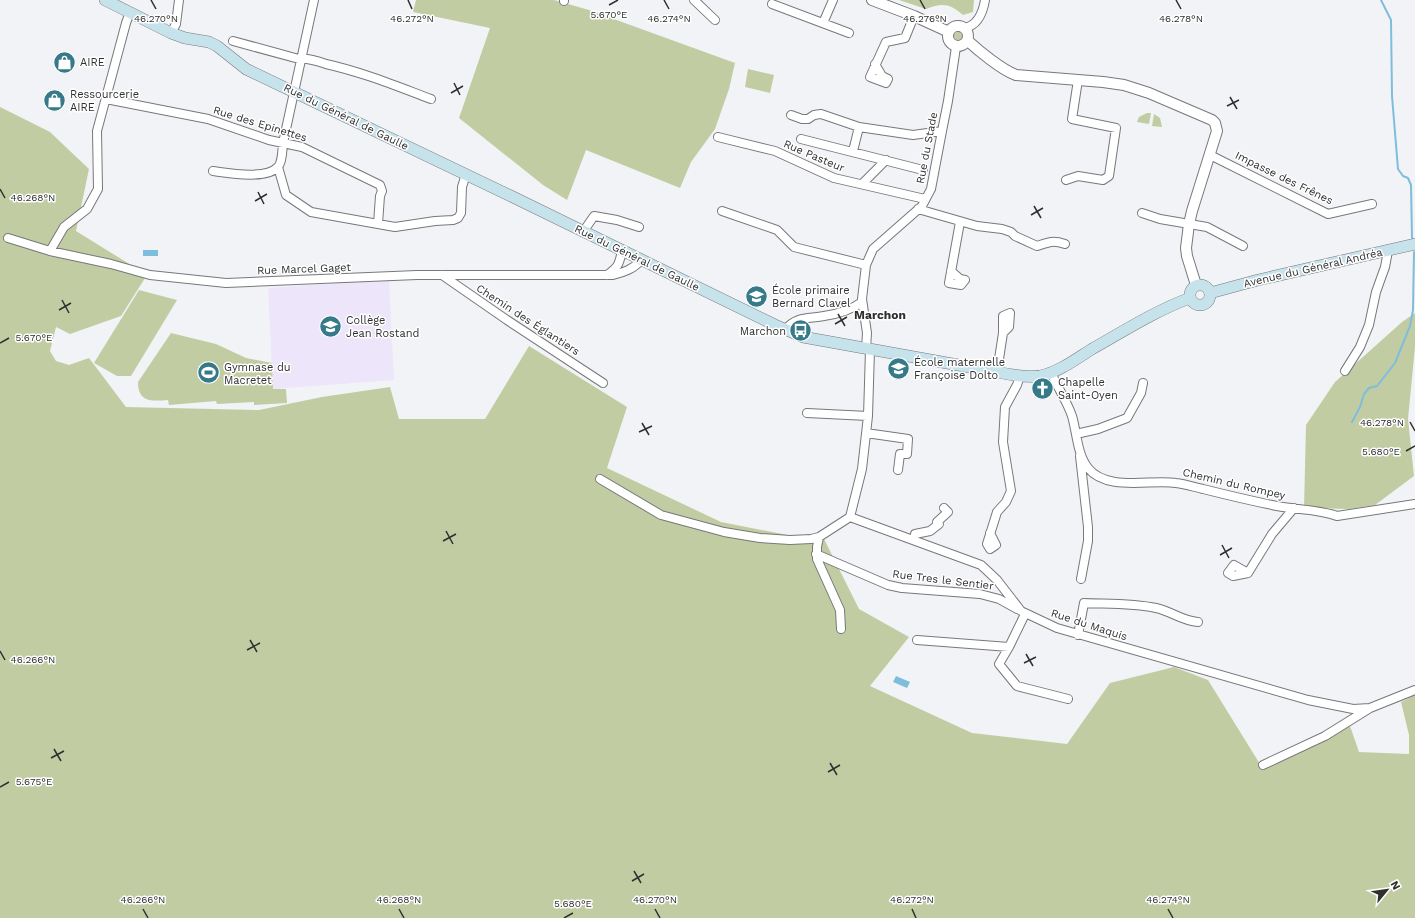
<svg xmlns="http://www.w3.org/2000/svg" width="1415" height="918" font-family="'Work Sans',sans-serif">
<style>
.education{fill:#ede5fa}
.green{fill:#c2cca3}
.water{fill:#7fbddc}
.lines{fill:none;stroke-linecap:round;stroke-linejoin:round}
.stream{stroke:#7fbddc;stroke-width:2}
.minor-casing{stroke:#77787b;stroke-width:10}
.tertiary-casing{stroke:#77787b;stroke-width:12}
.secondary-casing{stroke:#77787b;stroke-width:12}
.minor{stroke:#fff;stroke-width:8}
.tertiary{stroke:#fff;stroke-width:10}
.secondary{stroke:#c6e3ec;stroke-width:11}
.ticks{fill:none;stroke:#2f2f30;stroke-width:1.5}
.labels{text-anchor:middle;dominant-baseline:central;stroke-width:3;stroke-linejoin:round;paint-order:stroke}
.poi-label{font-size:11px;fill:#2f2f30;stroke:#fff;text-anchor:start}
.street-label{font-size:11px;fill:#2f2f30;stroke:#fff}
.neighbourhood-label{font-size:12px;font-weight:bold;fill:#2f2f30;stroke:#fff}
.ticks-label{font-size:10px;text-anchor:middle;fill:#2f2f30;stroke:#fff;stroke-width:3;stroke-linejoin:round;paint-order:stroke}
</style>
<rect width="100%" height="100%" fill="#f2f3f6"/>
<path class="education" d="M 389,281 L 394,380 L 273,389 L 268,288 L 338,283 Z"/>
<path class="green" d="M 416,0 L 554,0 L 589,10 L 735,63 L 729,89 L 715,129 L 691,162 L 680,188 L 586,150 L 567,200 L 543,185 L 459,118 L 490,28 L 413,12 Z
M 899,0 L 974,0 L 973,12 L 963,15 C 949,3 942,3 926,9 Z
M 959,31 L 964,37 L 963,39 L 957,42 L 953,35 Z
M 748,69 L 774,75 L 770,93 L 745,87 Z
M 0,107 L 50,132 L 89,169 L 76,231 L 147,275 L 121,316 L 70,334 L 56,327 L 50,351 L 56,361 L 69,365 L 89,358 L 126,407 L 259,410 L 322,397 L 390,387 L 399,419 L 485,419 L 529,346 L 627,407 L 607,468 L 721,522 L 798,537 L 821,533 L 859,609 L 909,637 L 870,686 L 972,733 L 1067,744 L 1110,683 L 1174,667 L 1208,680 L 1263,769 L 1283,757 L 1350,726 L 1359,752 L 1409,754 L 1409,735 L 1401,702 L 1415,695 L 1415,918 L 0,918 Z
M 1147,113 L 1151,113 L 1149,124 L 1137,122 L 1139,117 Z
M 1154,114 L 1160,118 L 1162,127 L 1152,126 Z
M 139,290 L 177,300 L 131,376 L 117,376 L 94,363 Z
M 1415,313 L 1415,347 L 1408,419 L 1414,476 L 1375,505 L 1350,509 L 1304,508 L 1306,425 L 1335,382 L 1402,322 Z
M 171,333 L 216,344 L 246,358 L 272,363 L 273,389 L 286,389 L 287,403 L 254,405 L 254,402 L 217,404 L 216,401 L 169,405 L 168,400 C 152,401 138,403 138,382 Z"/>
<path class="water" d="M 143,250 L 158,250 L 158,256 L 143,256 Z
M 896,676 L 910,682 L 907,688 L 893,682 Z"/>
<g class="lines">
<path class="stream" d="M 1381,0 L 1391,20 L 1392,96 L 1398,169 L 1403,176 L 1408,178 L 1411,185 L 1412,238
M 1352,422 L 1360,407 L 1364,394 L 1369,388 L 1377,386 L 1395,363 L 1410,326 L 1413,310 L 1414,252"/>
<defs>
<path id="minor" d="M 694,0 L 715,20
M 564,1 L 564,0
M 772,4 L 849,33
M 823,23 L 833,0
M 965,28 C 978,25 983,12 985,0
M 171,33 L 176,24 L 179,0
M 233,41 L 299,59 C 308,58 317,61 326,64 C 362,72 396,86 431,99
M 875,64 L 882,76 L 888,79 L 886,83 L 870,77 L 886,42 L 905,38 L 914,16
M 106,99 L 208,119 L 269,140 L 302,147 L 380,185 L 382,191 L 380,196 L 378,224 L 395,227 L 435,221 L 453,220 L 458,218 L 461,213 L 462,187 L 466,174
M 791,115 L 802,119 L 808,119 L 814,115 L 821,114 L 859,127 L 913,135 L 942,131
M 718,137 L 775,151 L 834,178 L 925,199
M 801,139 L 923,170
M 853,151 L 859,127
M 1210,155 L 1328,214 L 1372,204
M 278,167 L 286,195 L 311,212 L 378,224
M 213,171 C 228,173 266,180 278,167 C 283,161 282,150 283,143 L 314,0
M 1066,180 L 1078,176 L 1103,180 L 1109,176 L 1116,128 L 1072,119 L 1078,80
M 862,184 L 886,160
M 918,209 L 977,226 L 1002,229 L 1011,232 L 1015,236 L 1037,246 C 1049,242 1053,240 1065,244
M 722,211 L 777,230 L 794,247 L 866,265
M 1142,213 L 1160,219 L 1207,227 L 1243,246
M 583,232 L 594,216 L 617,220 L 639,227
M 8,238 L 50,251 L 111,264 L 150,275 L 226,283 L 417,275 L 613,275 C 624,272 634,269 641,260
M 50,251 L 64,227 L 87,209 L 98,189 L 97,131 L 126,23 L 130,12
M 951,271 L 960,279 L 965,280 L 961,285 L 949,283 L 960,222
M 442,275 L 507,320 L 603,383
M 607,275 C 618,267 619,265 622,251
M 785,330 C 796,316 808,319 824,316 C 838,314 851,310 862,302
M 866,349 L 867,333 L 862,299 L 866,265 L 873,249 L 922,206 L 931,189 L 942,131 L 948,101 L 956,47
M 870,350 L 868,416 L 862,469 L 850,517 L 981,565 L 997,580 L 1021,611 L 1057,628 L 1308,700 L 1353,709 L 1370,708
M 1345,371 L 1360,347 L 1369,325 L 1376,292 L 1385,267 L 1388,251
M 997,372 L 1003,333 L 1003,316 L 1010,313 L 1009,327 L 1003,333
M 1051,372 C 1057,387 1067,401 1072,416 C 1077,433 1077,454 1088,468 C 1107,492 1151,479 1176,483 C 1185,484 1194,487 1203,489 C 1227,495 1252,501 1277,506 C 1297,510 1318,509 1337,516 L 1415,504
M 807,413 L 868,416
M 866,433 L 908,439 L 907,454 L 900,454 L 898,470
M 1076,434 L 1098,429 L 1127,418 L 1141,393 L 1143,383
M 1080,456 L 1088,527 L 1088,541 L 1081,579
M 600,479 L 661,515 L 724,532 L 760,538 L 790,540 L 811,539 L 819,537 L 850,517
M 990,533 L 996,545 L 990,549 L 987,544 L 997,512 L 1006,502 L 1011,491 L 1003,442 L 1005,407 L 1017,385 L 1020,376
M 819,537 L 817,547 L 817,559 L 840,610 L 841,629
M 914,540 L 915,534 L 930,531 L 939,524 L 937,522 L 948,512 L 944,508
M 816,554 L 888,585 L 902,588 L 980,594 L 999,599 L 1017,609
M 1248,573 L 1234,565 L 1228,573 L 1233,576 L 1248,573 L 1272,534 L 1294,508
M 1078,635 L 1084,603 C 1108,604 1133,603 1156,608 C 1171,611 1182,621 1198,622
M 917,640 L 1009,647 L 1025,614
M 1009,647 L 999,664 L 1017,686 L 1068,699
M 1263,765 L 1325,736 L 1370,708 L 1415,690"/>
<path id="tertiary" d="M 872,0 L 914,16 L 949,32
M948 36a10 10 0 1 1 20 0a10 10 0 1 1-20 0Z
M 968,41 C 979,51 1002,70 1016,75 L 1103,82 L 1124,85 L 1149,93 L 1212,120 L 1215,123 L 1217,131 L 1192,211 L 1189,224 L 1186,248 L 1187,256 L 1196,285"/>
<path id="secondary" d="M 105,0 L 171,33 L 185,38 L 209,42 L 217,46 L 246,69 L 513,197 L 775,325 L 803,337 L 997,372 C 1011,375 1026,378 1040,376 C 1059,372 1076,359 1092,349 C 1124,331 1155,311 1190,298
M1190 295a10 10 0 1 1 20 0a10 10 0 1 1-20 0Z
M 1210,293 L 1258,280 L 1415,244"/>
</defs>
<use href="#minor" class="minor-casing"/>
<use href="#tertiary" class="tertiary-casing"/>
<use href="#secondary" class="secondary-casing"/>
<use href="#minor" class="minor"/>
<use href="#tertiary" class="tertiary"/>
<use href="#secondary" class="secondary"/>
</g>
<path class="ticks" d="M 151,0 L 156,9M 408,0 L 412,9M 664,0 L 669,9M 920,0 L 925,9M 1176,0 L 1181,9M 609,5 L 618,0M 454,83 L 460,95M 451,93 L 463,86M 1230,97 L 1237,109M 1227,106 L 1239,100M 0,189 L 5,198M 258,192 L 264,204M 255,201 L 267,194M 1034,206 L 1041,218M 1031,215 L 1043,208M 62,300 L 69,313M 59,310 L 71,303M 838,314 L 845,326M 835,324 L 847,317M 0,343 L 9,338M 1410,422 L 1415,431M 642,423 L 649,435M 639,432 L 652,426M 1406,451 L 1415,446M 446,531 L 453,544M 443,541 L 456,534M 1222,545 L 1229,558M 1220,555 L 1232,548M 250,640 L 257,652M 247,650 L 260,643M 0,651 L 5,660M 1026,654 L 1033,666M 1024,663 L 1036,657M 54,749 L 61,761M 51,758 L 64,751M 830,763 L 837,775M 828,772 L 840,765M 0,787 L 9,782M 634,871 L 641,883M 632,881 L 644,874M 143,909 L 148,918M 399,909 L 404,918M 655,909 L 660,918M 912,909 L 916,918M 1168,909 L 1173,918M 564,918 L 573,913"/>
<defs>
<symbol id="shop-disc" viewBox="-11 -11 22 22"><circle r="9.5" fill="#367a89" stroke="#fff"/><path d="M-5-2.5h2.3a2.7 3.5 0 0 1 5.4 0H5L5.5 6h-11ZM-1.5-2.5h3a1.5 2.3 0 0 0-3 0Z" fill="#fff"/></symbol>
<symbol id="school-disc" viewBox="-11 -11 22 22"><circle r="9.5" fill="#367a89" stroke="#fff"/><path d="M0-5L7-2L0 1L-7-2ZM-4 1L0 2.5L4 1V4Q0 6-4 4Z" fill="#fff"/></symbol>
<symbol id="bus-disc" viewBox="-11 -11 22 22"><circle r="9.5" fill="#367a89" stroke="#fff"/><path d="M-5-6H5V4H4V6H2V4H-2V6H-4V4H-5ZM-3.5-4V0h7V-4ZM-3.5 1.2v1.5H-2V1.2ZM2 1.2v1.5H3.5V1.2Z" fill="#fff"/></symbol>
<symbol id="stadium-disc" viewBox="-11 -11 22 22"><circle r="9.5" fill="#367a89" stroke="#fff"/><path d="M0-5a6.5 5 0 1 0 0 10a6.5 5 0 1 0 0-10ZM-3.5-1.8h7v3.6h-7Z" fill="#fff"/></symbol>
<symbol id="church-disc" viewBox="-11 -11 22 22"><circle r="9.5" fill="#367a89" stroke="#fff"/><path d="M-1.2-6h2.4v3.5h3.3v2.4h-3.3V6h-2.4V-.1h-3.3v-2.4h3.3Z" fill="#fff"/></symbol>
</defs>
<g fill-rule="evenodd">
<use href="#shop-disc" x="52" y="50" width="25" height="25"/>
<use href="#shop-disc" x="42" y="88" width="25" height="25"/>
<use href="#school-disc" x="744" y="284" width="25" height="25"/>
<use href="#school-disc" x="318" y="314" width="25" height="25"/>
<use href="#bus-disc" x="788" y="318" width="25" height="25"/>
<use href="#school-disc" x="886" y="356" width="25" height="25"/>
<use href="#stadium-disc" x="196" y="360" width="25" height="25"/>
<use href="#church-disc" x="1030" y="376" width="25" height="25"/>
</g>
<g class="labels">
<g class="poi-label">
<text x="80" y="62">AIRE</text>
<text x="70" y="94">Ressourcerie<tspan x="70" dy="13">AIRE</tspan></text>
<text x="772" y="290">École primaire<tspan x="772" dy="13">Bernard Clavel</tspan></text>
<text x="346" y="320">Collège<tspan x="346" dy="13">Jean Rostand</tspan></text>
<text x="786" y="331" text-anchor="end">Marchon</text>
<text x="914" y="362">École maternelle<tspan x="914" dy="13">Françoise Dolto</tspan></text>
<text x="224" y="367">Gymnase du<tspan x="224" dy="13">Macretet</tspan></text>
<text x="1058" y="382">Chapelle<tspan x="1058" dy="13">Saint-Oyen</tspan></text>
</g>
<g class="street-label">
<text transform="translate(346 117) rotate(26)">Rue du Général de Gaulle</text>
<text transform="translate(260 124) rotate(17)">Rue des Epinettes</text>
<text transform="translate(927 148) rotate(-79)">Rue du Stade</text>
<text transform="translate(814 156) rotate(23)">Rue Pasteur</text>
<text transform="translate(1284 178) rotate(26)">Impasse des Frênes</text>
<text transform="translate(637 258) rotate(26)">Rue du Général de Gaulle</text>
<text transform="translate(1313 268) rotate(-13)">Avenue du Général Andréa</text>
<text transform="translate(304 269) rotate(-2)">Rue Marcel Gaget</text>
<text transform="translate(528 320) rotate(33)">Chemin des Églantiers</text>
<text transform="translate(1234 484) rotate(13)">Chemin du Rompey</text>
<text transform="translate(943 580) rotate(7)">Rue Tres le Sentier</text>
<text transform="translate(1089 625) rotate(18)">Rue du Maquis</text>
</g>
<g class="neighbourhood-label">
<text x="880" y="315">Marchon</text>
</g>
</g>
<g class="ticks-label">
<text x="609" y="18">5.670°E</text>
<text x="156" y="22">46.270°N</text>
<text x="412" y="22">46.272°N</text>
<text x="669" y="22">46.274°N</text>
<text x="925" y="22">46.276°N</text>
<text x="1181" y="22">46.278°N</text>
<text x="33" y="201">46.268°N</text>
<text x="34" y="341">5.670°E</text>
<text x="1382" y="426">46.278°N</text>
<text x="1381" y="455">5.680°E</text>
<text x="33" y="663">46.266°N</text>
<text x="34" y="785">5.675°E</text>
<text x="143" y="903">46.266°N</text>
<text x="399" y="903">46.268°N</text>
<text x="655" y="903">46.270°N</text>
<text x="912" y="903">46.272°N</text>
<text x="1168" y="903">46.274°N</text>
<text x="573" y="907">5.680°E</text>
</g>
<g transform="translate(1387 890) rotate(61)" stroke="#ffffff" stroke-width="3" paint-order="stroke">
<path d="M0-3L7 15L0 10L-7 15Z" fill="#2f2f30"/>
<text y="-6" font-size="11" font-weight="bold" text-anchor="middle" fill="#2f2f30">N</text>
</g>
</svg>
